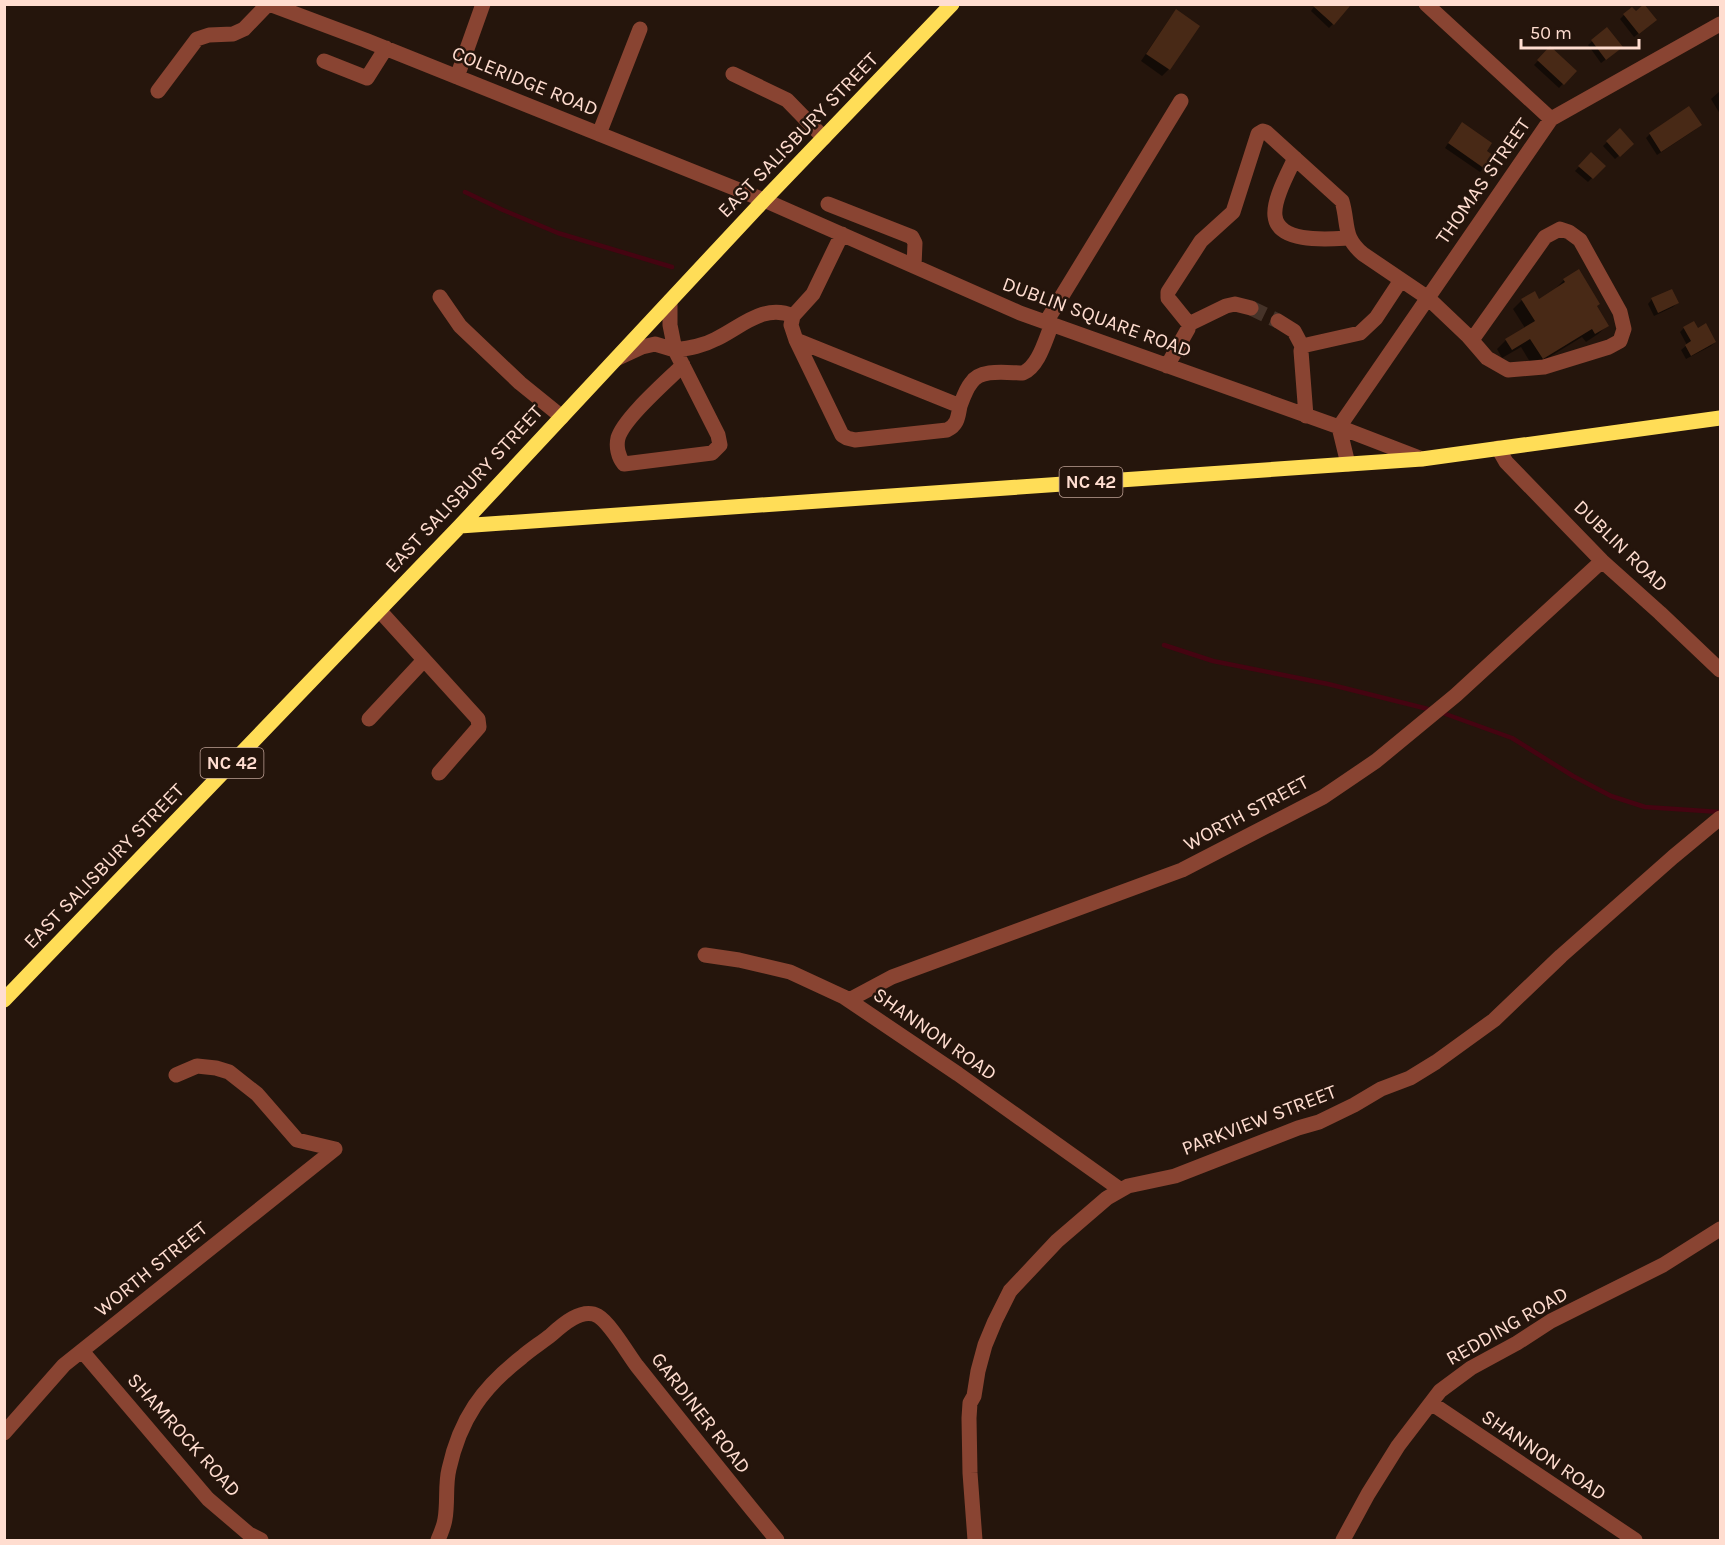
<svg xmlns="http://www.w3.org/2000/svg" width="1725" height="1545" font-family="Karla,sans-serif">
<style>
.shadow{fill:#0007}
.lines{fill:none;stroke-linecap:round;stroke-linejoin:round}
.stream{stroke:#450411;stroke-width:4.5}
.building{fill:#482916}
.minor-tunnel{stroke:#463329;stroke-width:15;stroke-dasharray:15 8;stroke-linecap:butt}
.minor{stroke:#894432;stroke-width:15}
.major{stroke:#ffdd57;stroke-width:15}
.labels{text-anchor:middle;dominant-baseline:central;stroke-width:5;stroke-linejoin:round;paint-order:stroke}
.shield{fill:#25150c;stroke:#bea195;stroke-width:1.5}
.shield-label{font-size:18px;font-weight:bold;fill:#ffddd0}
.street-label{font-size:20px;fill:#ffddd0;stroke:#25150c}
</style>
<rect width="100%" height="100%" fill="#25150c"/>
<path class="shadow" d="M 1316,4 L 1333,24 L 1329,28 L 1311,11 Z
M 1176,11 L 1198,26 L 1169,69 L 1162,76 L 1141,61 L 1170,18 Z
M 1635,13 L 1651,24 L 1634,37 L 1620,19 L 1624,15 Z
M 1607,29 L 1617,51 L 1601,63 L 1588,45 Z
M 1550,48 L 1575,71 L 1559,88 L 1534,65 Z
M 1720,91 L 1720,114 L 1711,99 Z
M 1458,128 L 1485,151 L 1484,168 L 1480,172 L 1445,148 Z
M 1696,129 L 1657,155 L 1646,138 L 1650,134 Z
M 1620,130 L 1628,148 L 1615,159 L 1603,146 Z
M 1591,154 L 1604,166 L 1588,182 L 1575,171 Z
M 1564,280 L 1596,307 L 1607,326 L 1598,334 L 1586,342 L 1582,337 L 1533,367 L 1521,347 L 1502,358 L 1497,349 L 1506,340 L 1525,328 L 1513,309 L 1522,300 L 1539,301 L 1555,289 Z
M 1652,299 L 1677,303 L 1673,307 L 1654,316 L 1648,304 Z
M 1684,328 L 1697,330 L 1715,342 L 1711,346 L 1686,359 L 1681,350 L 1687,345 L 1680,332 Z"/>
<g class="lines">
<path class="stream" d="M 465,192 L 503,210 L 558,233 L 672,267
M 1164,645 L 1213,661 L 1328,684 L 1432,710
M 1440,712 L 1512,738 L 1573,776 L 1611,796 L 1645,807 L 1720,812"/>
</g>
<path class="building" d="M 1315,4 L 1348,4 L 1350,6 L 1334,25 L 1313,6 Z
M 1644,4 L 1657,20 L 1639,34 L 1623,14 L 1632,7 L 1636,11 Z
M 1176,9 L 1200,26 L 1170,70 L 1146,54 Z
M 1607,27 L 1623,47 L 1606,60 L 1591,40 Z
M 1550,46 L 1577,71 L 1564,85 L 1537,60 Z
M 1689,106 L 1702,125 L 1661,152 L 1649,133 Z
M 1462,122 L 1492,143 L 1487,151 L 1494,156 L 1485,169 L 1448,143 Z
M 1620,128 L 1634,144 L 1620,157 L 1606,141 Z
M 1591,152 L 1606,166 L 1593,179 L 1578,166 Z
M 1579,269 L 1600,304 L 1597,306 L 1609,326 L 1595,334 L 1592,329 L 1543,359 L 1530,339 L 1512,350 L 1505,339 L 1535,321 L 1521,299 L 1535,291 L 1539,299 L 1565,282 L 1563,279 Z
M 1672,289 L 1679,303 L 1658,313 L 1651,298 Z
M 1694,321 L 1698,328 L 1706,323 L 1716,342 L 1691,356 L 1685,345 L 1691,341 L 1683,327 Z"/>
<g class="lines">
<path class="minor-tunnel" d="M 1251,308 L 1278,321"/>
<path class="minor" d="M 269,4 L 365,40 L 764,200 L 1020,313 L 1339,427 L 1422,459
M 1426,4 L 1551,119
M 324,61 L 367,78 L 386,48
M 733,74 L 787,100 L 824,138
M 457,77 L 483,4
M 158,91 L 197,39 L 209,35 L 233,34 L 244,29 L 268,4
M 599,134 L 640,29
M 1295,158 C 1288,173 1273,200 1275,216 C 1278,244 1329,239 1349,238
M 828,204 L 912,237 L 915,243 L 914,266
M 842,234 L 813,294 L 793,316 L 791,325 L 796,340 L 960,406 C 963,398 966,389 971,383 C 980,368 1008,373 1023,373 C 1039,366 1045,340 1052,324
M 440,297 L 460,326 L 520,383 L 562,417
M 1278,321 L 1294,331 L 1302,346
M 1046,322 L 1181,101
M 1189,324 L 1226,306 L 1235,304 L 1251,308
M 796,340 L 842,435 L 847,438 L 855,440 L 947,430 C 958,425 958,416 960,406
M 616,359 L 642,347 L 655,344 L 675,350 L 670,325 L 670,301
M 683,365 C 667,381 624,418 618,438 C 616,446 618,457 624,464 L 712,453 L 720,445 L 718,435 L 675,350 C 690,348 703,346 716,339 C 741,327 764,303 793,316
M 1167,366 L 1188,329 L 1189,324 L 1168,298 L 1168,292 L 1201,241 L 1233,212 L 1258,134 L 1263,131 L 1266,132 L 1342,201 C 1349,225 1342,236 1363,254 L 1428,298 L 1468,336 L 1487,358 L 1508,370 L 1544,367 L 1609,347 L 1620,341 L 1624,329 L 1620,312 L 1580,240 L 1569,232 L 1560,229 L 1545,237 L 1472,340
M 1306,416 L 1301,351 L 1302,346 L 1360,333 L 1376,318 L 1401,280
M 1339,427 L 1551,119 L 1720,24
M 1339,427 L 1348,464
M 1498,448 L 1506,462 L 1602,561 L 1660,613 L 1720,670
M 379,610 L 478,719 L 479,727 L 439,773
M 369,719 L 424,660
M 705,955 L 739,960 L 790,972 L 844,997 L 958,1074 L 1121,1190
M 849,1000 L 892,977 L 1182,870 L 1323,797 L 1376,761 L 1456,695 L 1602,561
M 176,1075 L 197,1066 L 216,1068 L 229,1072 L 257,1094 L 297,1140 L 335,1149
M 82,1351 L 208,1499 L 249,1534 L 261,1540
M 1431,1403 L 1635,1540
M 4,1433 L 64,1365 L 335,1149
M 438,1540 C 441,1533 444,1526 445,1519 C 448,1502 445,1485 449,1469 C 460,1419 482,1388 522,1357 C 531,1349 541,1343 551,1335 C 562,1325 582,1307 598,1316 C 610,1323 628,1354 637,1366 C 684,1425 730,1483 777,1540
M 975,1540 L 970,1473 L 969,1418 L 970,1403 L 974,1396 L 978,1371 L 985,1345 L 995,1321 L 1010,1291 L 1057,1241 L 1107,1198 L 1128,1186 L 1175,1176 L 1298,1128 L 1319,1122 L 1354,1105 L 1381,1089 L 1410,1078 L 1436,1062 L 1494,1020 L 1561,956 L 1673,857 L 1720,818
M 1343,1540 L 1368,1494 L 1398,1446 L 1440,1391 L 1471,1368 L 1517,1343 L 1551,1321 L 1663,1265 L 1720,1229"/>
<path class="major" d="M 460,526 L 1422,459 L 1720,418
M 4,1000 L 460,526 L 764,200 L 952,4"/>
</g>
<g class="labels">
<g class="shield">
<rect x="1059.5" y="467" width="63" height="30" rx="4.5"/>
<rect x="200.5" y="748" width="63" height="30" rx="4.5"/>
</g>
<g class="shield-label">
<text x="1091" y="482">NC 42</text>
<text x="232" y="763">NC 42</text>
</g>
<g class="street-label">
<text transform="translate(525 81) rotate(22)">COLERIDGE ROAD</text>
<text transform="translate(798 135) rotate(-46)">EAST SALISBURY STREET</text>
<text transform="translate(1483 181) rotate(-55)">THOMAS STREET</text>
<text transform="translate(1097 317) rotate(20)">DUBLIN SQUARE ROAD</text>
<text transform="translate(464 489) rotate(-47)">EAST SALISBURY STREET</text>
<text transform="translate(1621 546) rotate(44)">DUBLIN ROAD</text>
<text transform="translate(1246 813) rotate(-28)">WORTH STREET</text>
<text transform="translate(104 866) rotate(-46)">EAST SALISBURY STREET</text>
<text transform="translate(935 1034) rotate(35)">SHANNON ROAD</text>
<text transform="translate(1259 1120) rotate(-21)">PARKVIEW STREET</text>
<text transform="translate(151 1269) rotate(-39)">WORTH STREET</text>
<text transform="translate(1507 1326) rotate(-30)">REDDING ROAD</text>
<text transform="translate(701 1413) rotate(52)">GARDINER ROAD</text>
<text transform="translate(184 1435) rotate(48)">SHAMROCK ROAD</text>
<text transform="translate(1544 1455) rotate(34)">SHANNON ROAD</text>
</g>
</g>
<rect width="1725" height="1545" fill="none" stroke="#ffddd0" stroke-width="12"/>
<path d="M1521 39v9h118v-9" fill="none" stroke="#ffddd0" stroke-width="3"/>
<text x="1530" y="39" font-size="18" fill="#ffddd0" stroke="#25150c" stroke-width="4.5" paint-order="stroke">50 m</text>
</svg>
